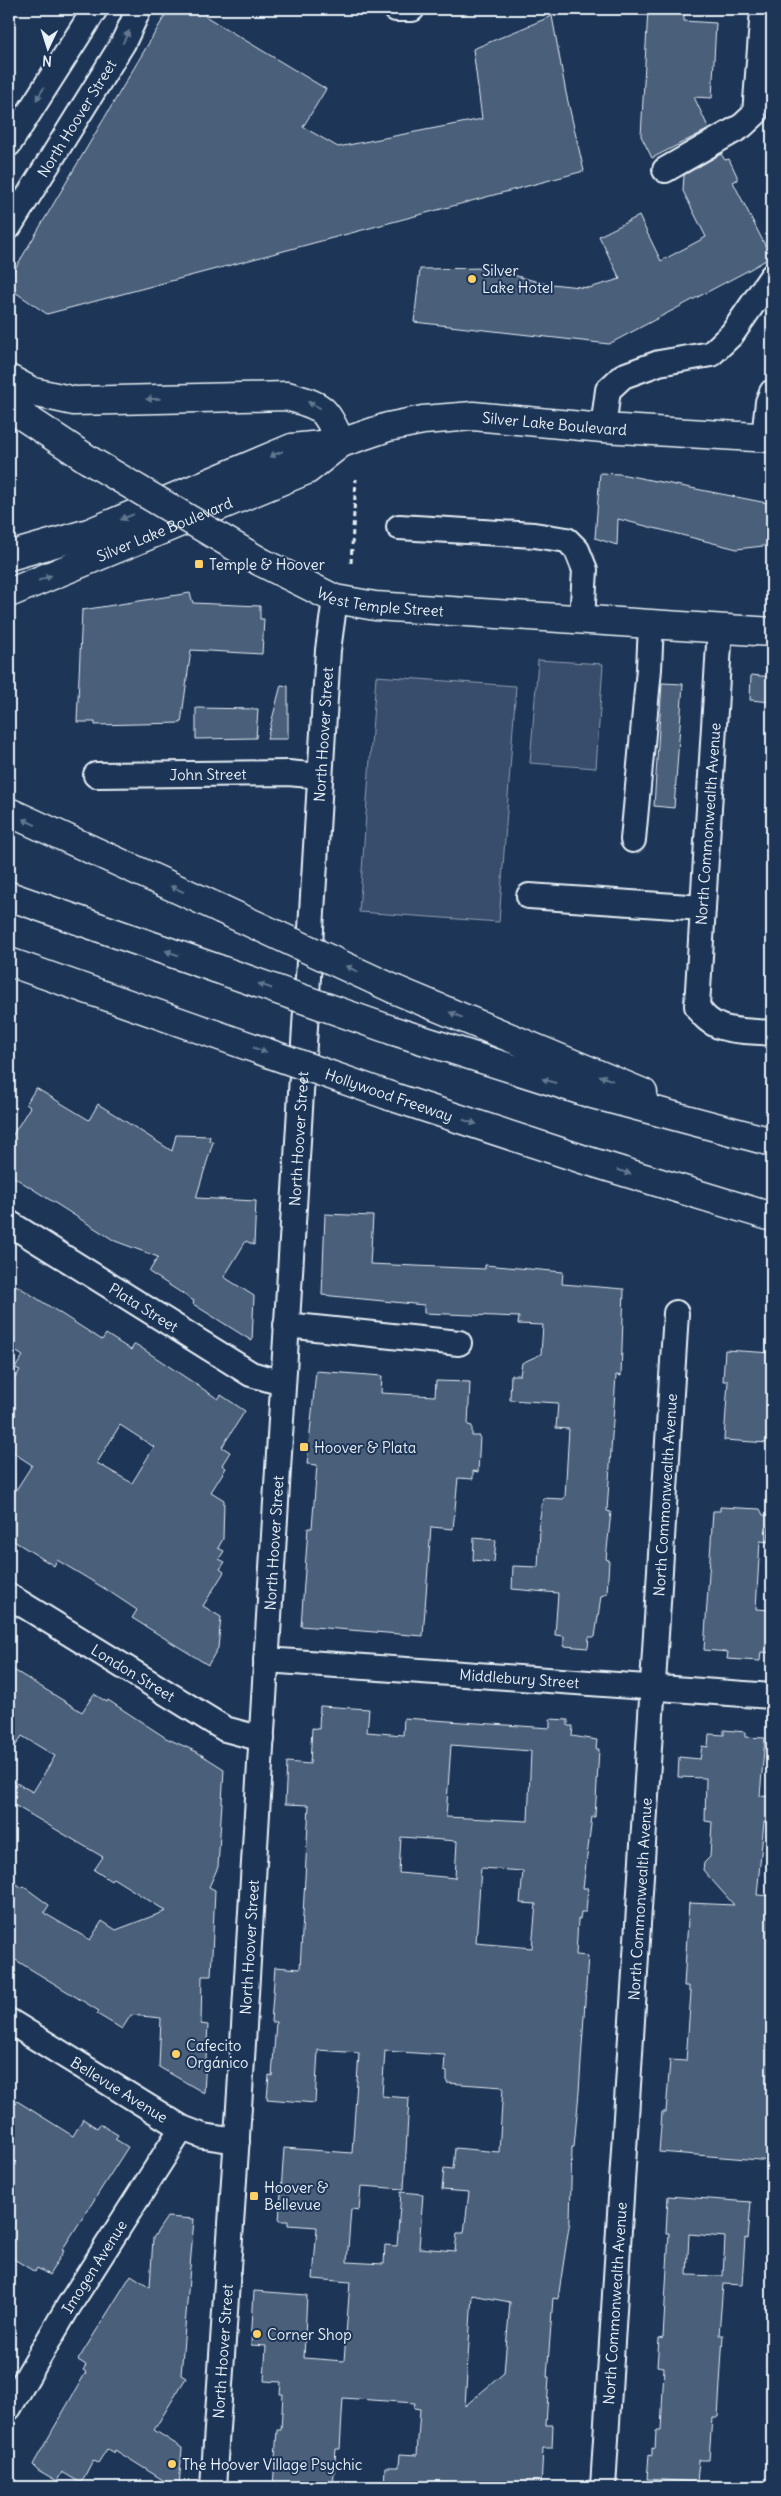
<svg xmlns="http://www.w3.org/2000/svg" width="781" height="2496" font-family="Delius,sans-serif">
<style>
.green{fill:#374d6c;stroke:#909fb2}
.building{fill:#495e7a;stroke:#e8f1f8;fill-rule:evenodd}
.lines{fill:none;stroke-linecap:round;stroke-linejoin:round}
.minor-casing{stroke:#e8f1f8;stroke-width:28}
.major-casing{stroke:#e8f1f8;stroke-width:31}
.highway-casing{stroke:#e8f1f8;stroke-width:31}
.path{stroke:#e8f1f8;stroke-width:3;stroke-dasharray:5 4;stroke-linecap:butt}
.minor{stroke:#1d3557;stroke-width:24}
.major{stroke:#1d3557;stroke-width:28}
.highway{stroke:#1d3557;stroke-width:28}
.major-bridge-casing{stroke:#e8f1f8;stroke-width:31;stroke-linecap:butt}
.highway-bridge-casing{stroke:#e8f1f8;stroke-width:31;stroke-linecap:butt}
.major-bridge{stroke:#1d3557;stroke-width:28}
.highway-bridge{stroke:#1d3557;stroke-width:28}
.oneway{fill:#64778f}
.poi-dot{fill:#ffd166;stroke:#1d3557;stroke-width:2}
.labels{text-anchor:middle;dominant-baseline:central;stroke-width:4;stroke-linejoin:round;paint-order:stroke}
.street-label{font-size:15px;fill:#e8f1f8;stroke:#1d3557}
.poi-label{font-size:15px;fill:#e8f1f8;stroke:#1d3557;text-anchor:start}
</style>
<rect width="100%" height="100%" fill="#1d3557"/>
<filter id="ink" filterUnits="userSpaceOnUse"><feTurbulence type="fractalNoise" baseFrequency=".02" numOctaves="2"/><feDisplacementMap in="SourceGraphic" scale="10" xChannelSelector="R" yChannelSelector="G"/><feConvolveMatrix kernelMatrix="1 2 1 2 8 2 1 2 1" color-interpolation-filters="sRGB"/></filter>
<g filter="url(#ink)">
<path class="green" d="M 538,660 L 603,664 L 596,768 L 530,763 Z
M 376,676 L 516,686 L 499,922 L 359,912 Z"/>
<path class="building" d="M 169,9 L 208,9 L 205,16 L 326,89 L 303,127 L 338,147 L 482,119 L 473,49 L 552,16 L 566,93 L 584,171 L 47,314 L 9,288 L 9,279 Z
M 648,9 L 684,9 L 684,21 L 716,23 L 712,98 L 694,97 L 709,129 L 652,158 L 641,136 Z
M 721,154 L 725,160 L 729,159 L 737,176 L 737,180 L 733,182 L 771,257 L 747,271 L 609,344 L 414,322 L 420,269 L 488,268 L 542,283 L 589,288 L 620,279 L 599,236 L 639,216 L 661,261 L 706,237 L 683,191 L 684,175 Z
M 600,473 L 620,474 L 772,504 L 772,545 L 737,549 L 618,519 L 617,545 L 595,538 Z
M 190,593 L 193,603 L 260,606 L 260,619 L 264,619 L 262,654 L 191,650 L 181,723 L 95,725 L 95,722 L 77,722 L 82,610 Z
M 751,675 L 772,677 L 772,702 L 750,700 Z
M 662,683 L 683,684 L 674,808 L 654,806 Z
M 281,685 L 288,686 L 288,739 L 267,739 Z
M 196,708 L 258,709 L 256,738 L 196,739 Z
M 36,1088 L 89,1120 L 98,1104 L 172,1151 L 176,1135 L 210,1136 L 209,1141 L 213,1142 L 196,1198 L 256,1201 L 254,1245 L 246,1241 L 224,1277 L 254,1296 L 252,1341 L 193,1304 L 194,1301 L 149,1272 L 158,1257 L 115,1241 L 9,1174 L 9,1141 L 30,1107 L 26,1104 Z
M 325,1214 L 373,1216 L 370,1264 L 485,1269 L 485,1265 L 563,1272 L 562,1284 L 624,1289 L 621,1376 L 616,1375 L 607,1511 L 611,1512 L 606,1559 L 609,1560 L 607,1594 L 601,1596 L 595,1637 L 589,1637 L 588,1648 L 564,1646 L 564,1636 L 555,1635 L 558,1593 L 512,1589 L 513,1566 L 538,1567 L 540,1530 L 538,1530 L 543,1498 L 563,1499 L 565,1497 L 569,1429 L 556,1428 L 558,1403 L 510,1400 L 511,1375 L 520,1375 L 522,1363 L 541,1354 L 543,1325 L 518,1324 L 519,1317 L 424,1313 L 424,1305 L 322,1295 Z
M 16,1285 L 102,1340 L 106,1334 L 131,1350 L 134,1345 L 137,1345 L 218,1399 L 221,1395 L 245,1411 L 222,1447 L 230,1452 L 222,1465 L 226,1468 L 211,1492 L 224,1500 L 223,1539 L 218,1548 L 224,1551 L 219,1559 L 225,1562 L 220,1569 L 224,1572 L 203,1606 L 221,1617 L 218,1648 L 208,1665 L 132,1618 L 137,1610 L 107,1590 L 57,1560 L 54,1566 L 9,1538 L 9,1501 L 32,1465 L 9,1450 L 9,1388 L 20,1370 L 15,1368 L 23,1356 L 9,1347 L 9,1296 ZM 120,1425 L 154,1447 L 132,1483 L 97,1463 Z
M 725,1350 L 772,1353 L 772,1440 L 768,1440 L 768,1443 L 724,1440 L 728,1381 L 723,1381 Z
M 316,1371 L 382,1376 L 381,1393 L 435,1396 L 436,1381 L 470,1382 L 468,1425 L 472,1426 L 472,1436 L 480,1436 L 478,1472 L 473,1471 L 473,1479 L 458,1478 L 453,1529 L 431,1527 L 423,1636 L 301,1626 L 308,1528 L 312,1528 L 317,1465 L 307,1464 Z
M 720,1507 L 760,1509 L 763,1515 L 770,1516 L 768,1542 L 760,1541 L 756,1609 L 772,1610 L 772,1653 L 761,1652 L 760,1661 L 727,1659 L 728,1652 L 704,1650 L 713,1511 L 720,1511 Z
M 474,1538 L 496,1540 L 494,1562 L 473,1560 Z
M 9,1667 L 82,1712 L 94,1694 L 107,1702 L 108,1700 L 166,1738 L 197,1752 L 224,1769 L 218,1867 L 209,1887 L 215,1890 L 211,1976 L 202,1976 L 201,2024 L 208,2025 L 204,2093 L 159,2067 L 161,2018 L 131,2015 L 122,2029 L 97,2014 L 99,2011 L 9,1956 L 9,1897 L 17,1884 L 22,1888 L 23,1886 L 49,1905 L 44,1913 L 90,1940 L 102,1921 L 116,1930 L 166,1911 L 113,1878 L 111,1881 L 94,1870 L 103,1857 L 9,1802 L 9,1779 L 33,1792 L 55,1756 L 22,1736 L 9,1756 Z
M 320,1706 L 369,1709 L 367,1732 L 403,1735 L 404,1718 L 550,1728 L 550,1719 L 568,1720 L 568,1726 L 573,1726 L 572,1736 L 597,1740 L 596,1749 L 599,1749 L 595,1817 L 592,1817 L 583,1888 L 588,1888 L 586,1912 L 581,1912 L 580,1919 L 578,1919 L 576,1955 L 588,1956 L 579,2092 L 574,2147 L 572,2147 L 570,2220 L 558,2299 L 553,2298 L 547,2377 L 549,2377 L 546,2425 L 553,2425 L 552,2448 L 543,2448 L 541,2487 L 407,2485 L 407,2487 L 384,2487 L 385,2467 L 399,2467 L 400,2454 L 417,2455 L 420,2409 L 414,2408 L 415,2403 L 343,2398 L 340,2449 L 336,2449 L 333,2487 L 273,2487 L 277,2430 L 281,2430 L 283,2394 L 280,2394 L 281,2382 L 264,2381 L 266,2346 L 251,2345 L 254,2291 L 307,2295 L 304,2358 L 344,2361 L 350,2282 L 313,2279 L 317,2227 L 288,2225 L 288,2221 L 279,2221 L 284,2148 L 352,2153 L 359,2053 L 318,2050 L 315,2103 L 267,2099 L 269,2075 L 272,2076 L 276,2022 L 271,2022 L 275,1967 L 300,1969 L 309,1805 L 285,1804 L 287,1762 L 310,1764 L 312,1728 L 319,1729 ZM 451,1745 L 531,1751 L 528,1821 L 446,1817 ZM 401,1837 L 457,1841 L 455,1878 L 399,1873 ZM 481,1868 L 523,1871 L 520,1903 L 536,1904 L 532,1948 L 476,1943 ZM 385,2051 L 445,2055 L 444,2071 L 447,2072 L 447,2083 L 503,2087 L 499,2152 L 455,2148 L 453,2169 L 444,2168 L 442,2190 L 469,2192 L 464,2233 L 457,2233 L 455,2251 L 419,2248 L 423,2194 L 401,2192 L 397,2246 L 385,2245 L 384,2264 L 347,2262 L 351,2209 L 359,2210 L 361,2186 L 404,2189 L 409,2098 L 382,2096 ZM 472,2295 L 510,2302 L 504,2373 L 465,2406 Z
M 724,1730 L 745,1732 L 745,1737 L 765,1738 L 760,1796 L 772,1797 L 772,1821 L 764,1822 L 757,1895 L 772,1896 L 772,1979 L 769,2027 L 772,2027 L 772,2161 L 659,2152 L 662,2112 L 666,2112 L 670,2060 L 686,2061 L 691,1992 L 689,1992 L 689,1986 L 684,1986 L 689,1903 L 734,1905 L 703,1870 L 704,1863 L 710,1857 L 712,1822 L 705,1821 L 706,1778 L 678,1777 L 679,1757 L 700,1759 L 702,1746 L 708,1747 L 709,1734 L 724,1735 Z
M 9,2096 L 73,2136 L 83,2119 L 97,2128 L 100,2124 L 118,2135 L 115,2139 L 128,2147 L 62,2250 L 64,2251 L 49,2275 L 37,2268 L 35,2272 L 9,2256 Z
M 668,2196 L 751,2202 L 748,2239 L 745,2238 L 742,2285 L 723,2284 L 719,2335 L 723,2335 L 718,2417 L 712,2417 L 709,2460 L 699,2460 L 697,2482 L 647,2479 L 649,2455 L 652,2456 L 652,2448 L 655,2449 L 656,2431 L 661,2431 L 664,2367 L 657,2366 L 659,2339 L 663,2338 L 669,2233 L 666,2233 ZM 689,2234 L 725,2237 L 723,2276 L 687,2275 Z
M 167,2217 L 194,2219 L 181,2375 L 186,2378 L 154,2430 L 182,2448 L 179,2487 L 174,2487 L 115,2450 L 114,2453 L 107,2449 L 98,2463 L 93,2460 L 81,2483 L 62,2472 L 57,2481 L 38,2470 L 33,2465 L 35,2461 L 86,2372 L 83,2370 L 86,2365 L 78,2360 L 131,2275 L 150,2287 L 153,2238 Z"/>
<g class="lines">
<defs>
<g id="minor">
<path d="M 396,9 L 412,9"/>
<path d="M 9,144 L 95,9"/>
<path d="M 665,170 L 742,126 L 755,114 L 763,9"/>
<path id="s1" d="M 9,227 L 123,43 L 139,9"/>
<path d="M 603,428 L 608,390 L 623,376 L 659,363 L 711,354 L 732,334 L 772,276"/>
<path d="M 764,437 L 768,402 L 772,392"/>
<path d="M 399,527 L 534,535 L 567,540 L 577,550 L 585,570 L 582,619"/>
<path d="M 720,628 L 697,1006 C 712,1035 744,1030 772,1033"/>
<path id="s2" d="M 96,775 L 288,773 L 320,776"/>
<path d="M 633,840 L 649,669 L 651,624"/>
<path d="M 529,896 L 703,908"/>
<path id="s3" d="M 9,1223 L 251,1374 L 282,1383"/>
<path d="M 286,1325 L 459,1343"/>
<path id="s4" d="M 9,1596 L 225,1729 L 262,1739"/>
<path id="s5" d="M 266,1660 L 772,1696"/>
<path id="s6" d="M 9,2021 L 182,2128 L 203,2136 L 237,2141"/>
<path id="s7" d="M 9,2408 L 68,2307 L 182,2128"/>
<path id="s8" d="M 213,2487 L 240,2092 L 328,650 L 335,599"/>
<path id="s9" d="M 603,2487 L 676,1313"/>
</g>
<g id="major">
<path d="M 9,379 L 33,392 L 74,401 L 287,396 C 325,407 324,407 341,443"/>
<path d="M 9,407 L 89,460"/>
<path id="s10" d="M 9,556 L 89,533 L 292,448 L 341,443 L 388,427 L 423,420 L 473,416 L 603,428 L 772,438"/>
<path id="s11" d="M 261,562 L 335,599 L 375,606 L 772,632"/>
<path id="s12" d="M 9,593 L 307,470 L 341,443"/>
</g>
<path id="highway" d="M 9,812 L 221,909
M 9,896 L 218,969
M 9,962 L 214,1034
M 396,990 L 643,1093
M 394,1031 L 592,1094 L 772,1142
M 390,1096 L 585,1160 L 772,1217"/>
</defs>
<use href="#minor" class="minor-casing"/>
<use href="#major" class="major-casing"/>
<use href="#highway" class="highway-casing"/>
<path class="path" d="M 351,563 L 356,479"/>
<use href="#minor" class="minor"/>
<use href="#major" class="major"/>
<use href="#highway" class="highway"/>
<defs>
<path id="major-bridge" d="M 89,460 L 261,562"/>
<path id="highway-bridge" d="M 221,909 L 396,990
M 218,969 L 394,1031
M 214,1034 L 390,1096"/>
</defs>
<use href="#major-bridge" class="major-bridge-casing"/>
<use href="#highway-bridge" class="highway-bridge-casing"/>
<use href="#major-bridge" class="major-bridge"/>
<use href="#highway-bridge" class="highway-bridge"/>
</g>
<defs><path id="oneway-solid" d="M-6-.8H1V-3.2L6.5 0L1 3.2V.8H-6Z" transform="scale(1.25)"/></defs>
<g class="oneway">
<use href="#oneway-solid" transform="translate(126 37) rotate(-62)"/>
<use href="#oneway-solid" transform="translate(40 94) rotate(122)"/>
<use href="#oneway-solid" transform="translate(153 399) rotate(179)"/>
<use href="#oneway-solid" transform="translate(314 405) rotate(-153)"/>
<use href="#oneway-solid" transform="translate(276 454) rotate(157)"/>
<use href="#oneway-solid" transform="translate(127 517) rotate(157)"/>
<use href="#oneway-solid" transform="translate(45 578) rotate(-22)"/>
<use href="#oneway-solid" transform="translate(29 822) rotate(-155)"/>
<use href="#oneway-solid" transform="translate(177 889) rotate(-156)"/>
<use href="#oneway-solid" transform="translate(172 953) rotate(-161)"/>
<use href="#oneway-solid" transform="translate(352 969) rotate(-155)"/>
<use href="#oneway-solid" transform="translate(265 986) rotate(-161)"/>
<use href="#oneway-solid" transform="translate(456 1015) rotate(-157)"/>
<use href="#oneway-solid" transform="translate(260 1050) rotate(19)"/>
<use href="#oneway-solid" transform="translate(606 1078) rotate(-158)"/>
<use href="#oneway-solid" transform="translate(549 1081) rotate(-163)"/>
<use href="#oneway-solid" transform="translate(470 1122) rotate(18)"/>
<use href="#oneway-solid" transform="translate(624 1172) rotate(17)"/>
</g>
</g>
<g class="poi-dot">
<circle cx="472" cy="279" r="5"/>
<rect x="194" y="559" width="10" height="10" rx="2.5"/>
<rect x="299" y="1442" width="10" height="10" rx="2.5"/>
<circle cx="176" cy="2054" r="5"/>
<rect x="249" y="2191" width="10" height="10" rx="2.5"/>
<circle cx="257" cy="2334" r="5"/>
<circle cx="172" cy="2464" r="5"/>
</g>
<g class="labels">
<g class="street-label">
<text stroke="none"><textPath href="#s1" startOffset="128">North Hoover Street</textPath></text>
<text stroke="none"><textPath href="#s10" startOffset="570">Silver Lake Boulevard</textPath></text>
<text stroke="none"><textPath href="#s12" startOffset="168">Silver Lake Boulevard</textPath></text>
<text stroke="none"><textPath href="#s11" startOffset="128">West Temple Street</textPath></text>
<text stroke="none"><textPath href="#s8" startOffset="1756">North Hoover Street</textPath></text>
<text stroke="none"><textPath href="#s2" startOffset="112">John Street</textPath></text>
<text transform="translate(708 824) rotate(-86)">North Commonwealth Avenue</text>
<text transform="translate(389 1095) rotate(19)">Hollywood Freeway</text>
<text stroke="none"><textPath href="#s8" startOffset="1351">North Hoover Street</textPath></text>
<text stroke="none"><textPath href="#s3" startOffset="159">Plata Street</textPath></text>
<text stroke="none"><textPath href="#s9" startOffset="994">North Commonwealth Avenue</textPath></text>
<text stroke="none"><textPath href="#s8" startOffset="946">North Hoover Street</textPath></text>
<text stroke="none"><textPath href="#s4" startOffset="146">London Street</textPath></text>
<text stroke="none"><textPath href="#s5" startOffset="254">Middlebury Street</textPath></text>
<text stroke="none"><textPath href="#s9" startOffset="589">North Commonwealth Avenue</textPath></text>
<text stroke="none"><textPath href="#s8" startOffset="541">North Hoover Street</textPath></text>
<text stroke="none"><textPath href="#s6" startOffset="130">Bellevue Avenue</textPath></text>
<text stroke="none"><textPath href="#s7" startOffset="165">Imogen Avenue</textPath></text>
<text stroke="none"><textPath href="#s9" startOffset="184">North Commonwealth Avenue</textPath></text>
<text stroke="none"><textPath href="#s8" startOffset="136">North Hoover Street</textPath></text>
</g>
<g class="poi-label">
<text x="482" y="270">Silver<tspan x="482" dy="17">Lake Hotel</tspan></text>
<text x="209" y="564">Temple &amp; Hoover</text>
<text x="314" y="1447">Hoover &amp; Plata</text>
<text x="186" y="2045">Cafecito<tspan x="186" dy="17">Orgánico</tspan></text>
<text x="264" y="2187">Hoover &amp;<tspan x="264" dy="17">Bellevue</tspan></text>
<text x="267" y="2334">Corner Shop</text>
<text x="182" y="2464">The Hoover Village Psychic</text>
</g>
</g>
<rect width="781" height="2496" fill="none" stroke="#1d3557" stroke-width="30"/>
<rect x="15" y="15" width="751" height="2466" fill="none" stroke="#e8f1f8" stroke-width="2" filter="url(#ink)"/>
<g transform="translate(48 48) rotate(184)" stroke="#1d3557" stroke-width="4" paint-order="stroke">
<path d="M0-4L9 19L0 12L-9 19Z" fill="#e8f1f8"/>
<text y="-8" font-size="14" font-weight="bold" text-anchor="middle" fill="#e8f1f8">N</text>
</g>
</svg>
